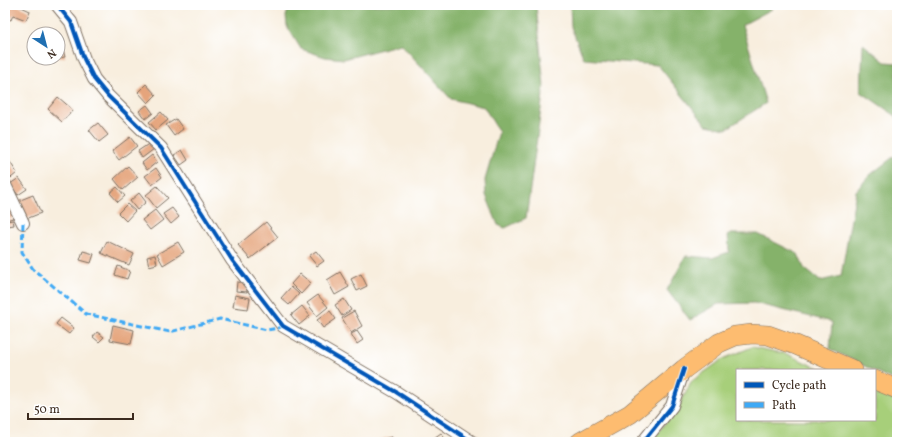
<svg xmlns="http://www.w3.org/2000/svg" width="902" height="447" font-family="Vollkorn,serif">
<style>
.green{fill:#a7cf7a;stroke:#717c4c}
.forest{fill:#85b26a;stroke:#606e44}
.building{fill:#e5a47b}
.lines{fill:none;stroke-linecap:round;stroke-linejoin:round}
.street-casing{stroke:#7d6f61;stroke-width:14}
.primary-casing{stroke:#7d6f61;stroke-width:20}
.street{stroke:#fff;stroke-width:12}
.primary{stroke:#fdbc70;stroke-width:19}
.quiet{stroke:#3fa9f5;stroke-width:3;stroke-dasharray:6 3;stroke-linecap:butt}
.cycleway-casing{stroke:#fff;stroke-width:6}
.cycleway{stroke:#0057b8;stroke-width:4}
</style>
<rect width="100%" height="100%" fill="#fff"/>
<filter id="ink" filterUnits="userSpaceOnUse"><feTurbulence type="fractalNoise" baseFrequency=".025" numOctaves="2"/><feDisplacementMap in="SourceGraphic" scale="8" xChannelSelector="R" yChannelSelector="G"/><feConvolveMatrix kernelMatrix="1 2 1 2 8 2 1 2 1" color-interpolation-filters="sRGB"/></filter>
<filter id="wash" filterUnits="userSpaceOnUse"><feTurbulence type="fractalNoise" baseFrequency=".012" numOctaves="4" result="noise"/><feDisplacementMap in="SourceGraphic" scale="16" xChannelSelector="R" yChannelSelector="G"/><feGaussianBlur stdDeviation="0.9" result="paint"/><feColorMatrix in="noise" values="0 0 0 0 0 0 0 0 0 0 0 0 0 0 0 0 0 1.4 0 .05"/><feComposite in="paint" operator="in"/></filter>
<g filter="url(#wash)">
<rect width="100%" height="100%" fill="#f8eede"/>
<path class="green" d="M 752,347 L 787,354 L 822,370 L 737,370 L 737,420 L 875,420 L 875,392 L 897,401 L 897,442 L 651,442 L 681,402 L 692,381 L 723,359 Z"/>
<path class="forest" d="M 290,5 L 536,5 L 544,87 L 526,218 L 505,228 L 498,225 L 486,195 L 485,180 L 499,132 L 484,107 L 451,99 L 401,44 L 344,59 L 325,57 L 301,49 L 287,26 L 286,16 Z
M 570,5 L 774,5 L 772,9 L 742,25 L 766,103 L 726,129 L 706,125 L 658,65 L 584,59 L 571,27 Z
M 863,44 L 885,62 L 897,63 L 897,118 L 896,116 L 861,92 Z
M 897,154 L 897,382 L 830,349 L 832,322 L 754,303 L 718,304 L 690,320 L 667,290 L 686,256 L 712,258 L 729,252 L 728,234 L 758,234 L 798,254 L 804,268 L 820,281 L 841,276 L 856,191 L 870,175 Z"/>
<g id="blocks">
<path class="building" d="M 5,5 L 17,5 L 30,11 L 26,20 L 13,15 L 11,20 L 5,18 Z
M 61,41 L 65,57 L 58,58 L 58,42 Z
M 146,84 L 156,95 L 148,103 L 138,92 Z
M 58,97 L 73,110 L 62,122 L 48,109 Z
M 147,105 L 153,113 L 145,119 L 139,111 Z
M 161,112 L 168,120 L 156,130 L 149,122 Z
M 176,119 L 183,129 L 174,136 L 166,125 Z
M 98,123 L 108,135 L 99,142 L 89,130 Z
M 130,137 L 137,146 L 119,160 L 112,151 Z
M 150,143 L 154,149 L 142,158 L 138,151 Z
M 182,150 L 188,160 L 181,165 L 174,155 Z
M 152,155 L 157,162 L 147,170 L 142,163 Z
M 10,162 L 17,173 L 11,178 L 5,169 L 5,165 Z
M 128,166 L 138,177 L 123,190 L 114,179 Z
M 156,168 L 162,177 L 152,185 L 145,176 Z
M 19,178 L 27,189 L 18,195 L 10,184 Z
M 157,186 L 168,198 L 156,208 L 146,195 Z
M 117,187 L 125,196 L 118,202 L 110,193 Z
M 139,193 L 146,202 L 137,210 L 130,201 Z
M 33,195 L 41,213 L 26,219 L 18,201 Z
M 10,203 L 13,218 L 6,220 L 5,204 Z
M 127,204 L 135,211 L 126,221 L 118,213 Z
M 172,208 L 179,217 L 171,224 L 163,214 Z
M 155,210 L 163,220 L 150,230 L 142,220 Z
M 13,220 L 14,225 L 8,226 L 6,221 Z
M 266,222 L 278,237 L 250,259 L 238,245 Z
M 107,241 L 134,254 L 129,265 L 101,253 Z
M 178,242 L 184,252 L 163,265 L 157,254 Z
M 83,251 L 94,254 L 91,263 L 80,260 Z
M 316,251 L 324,261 L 317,266 L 309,256 Z
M 155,255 L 157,264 L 149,266 L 147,257 Z
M 118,266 L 130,271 L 127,279 L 115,275 Z
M 340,272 L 349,287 L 335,295 L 327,280 Z
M 300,274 L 311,283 L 301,294 L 291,284 Z
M 361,274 L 367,286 L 357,291 L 351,279 Z
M 237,282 L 247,283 L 247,292 L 236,291 Z
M 291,287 L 299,294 L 289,305 L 281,298 Z
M 235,295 L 250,298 L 248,309 L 233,307 Z
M 318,295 L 328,307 L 317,316 L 307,303 Z
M 344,299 L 351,310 L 342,316 L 335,305 Z
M 302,306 L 310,316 L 299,325 L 291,315 Z
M 330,311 L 336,319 L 323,328 L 317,320 Z
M 354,311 L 362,326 L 351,333 L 342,318 Z
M 61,318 L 74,328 L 69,334 L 56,324 Z
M 113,325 L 134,330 L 131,344 L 110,340 Z
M 357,331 L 363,340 L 357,344 L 351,334 Z
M 97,332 L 104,337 L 99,342 L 93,337 Z
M 441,433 L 447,442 L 428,442 Z
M 392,437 L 393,442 L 378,442 L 378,440 Z"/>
</g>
</g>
<g filter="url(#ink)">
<use href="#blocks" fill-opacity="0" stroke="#7d6f61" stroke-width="1"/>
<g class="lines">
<defs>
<path id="street" d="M 57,5 L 71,22 L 84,59 L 94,79 L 108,96 L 161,148 L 232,260 L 283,326 L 396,392 L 472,442
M 5,185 L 23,223
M 643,442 L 672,406 L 683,372"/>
<path id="primary" d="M 875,380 L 897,389
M 580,442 L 630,414 L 684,369 L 719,343 L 735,336 L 752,334 L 768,335 L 796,345 L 853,370"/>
</defs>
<use href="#street" class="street-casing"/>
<use href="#primary" class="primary-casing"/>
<use href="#street" class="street"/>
<use href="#primary" class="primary"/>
<path class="quiet" d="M 23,223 L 22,252 L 33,269 L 86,314 L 170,332 L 220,319 L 267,330 L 278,328 L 283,326"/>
<defs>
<path id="cycleway" d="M 57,5 L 71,22 L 84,59 L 94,79 L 108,96 L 161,148 L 232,260 L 283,326 L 396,392 L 472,442
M 643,442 L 672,406 L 684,369"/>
</defs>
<use href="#cycleway" class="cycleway-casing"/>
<use href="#cycleway" class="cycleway"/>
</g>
</g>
<rect width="902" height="447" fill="none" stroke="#fff" stroke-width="20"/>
<rect x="736" y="369" width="140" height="52" fill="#ffffff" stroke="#b1aaa5"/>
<rect x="744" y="382" width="20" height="6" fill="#0057b8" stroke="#b1aaa5"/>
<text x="772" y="389" font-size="12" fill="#3b2a1e">Cycle path</text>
<rect x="744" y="402" width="20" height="6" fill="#3fa9f5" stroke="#b1aaa5"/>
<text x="772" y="409" font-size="12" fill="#3b2a1e">Path</text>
<g transform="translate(46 46) rotate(144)"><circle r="19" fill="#ffffff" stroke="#b1aaa5"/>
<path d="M0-3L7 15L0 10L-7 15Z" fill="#1f6fb2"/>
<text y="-6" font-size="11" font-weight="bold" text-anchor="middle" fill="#3b2a1e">N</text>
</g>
<path d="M28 413v6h105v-6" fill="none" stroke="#3b2a1e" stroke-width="2"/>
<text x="34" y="413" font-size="12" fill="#3b2a1e" stroke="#ffffff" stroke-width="3" paint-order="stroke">50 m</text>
</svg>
